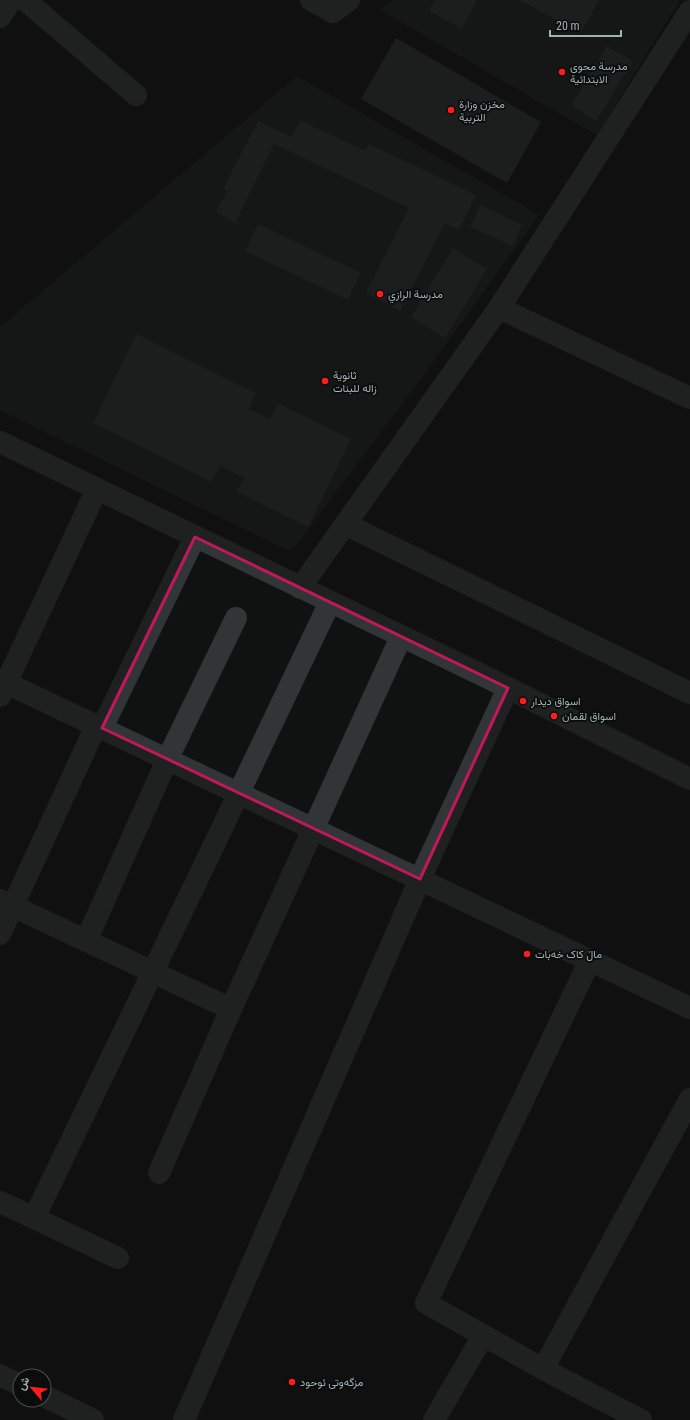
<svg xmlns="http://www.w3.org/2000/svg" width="690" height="1420" font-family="'Roboto Condensed',Vazirmatn,sans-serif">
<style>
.built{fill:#1c1d1e;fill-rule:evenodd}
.building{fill:#2a2d2e}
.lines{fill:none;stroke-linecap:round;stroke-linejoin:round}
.minor{stroke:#313537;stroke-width:22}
.marked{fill:none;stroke:#c2185b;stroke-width:3;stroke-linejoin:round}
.poi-dot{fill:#fe1d1b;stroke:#0b0c0c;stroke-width:1.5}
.labels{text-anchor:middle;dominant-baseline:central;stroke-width:3.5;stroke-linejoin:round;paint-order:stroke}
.poi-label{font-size:11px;fill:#a0b3b3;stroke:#0b0c0c;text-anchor:start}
</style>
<rect width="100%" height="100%" fill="#101111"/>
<path class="built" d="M 392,0 L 680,0 L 597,135 L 380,10 Z
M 297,76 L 539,215 L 429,368 L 294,548 L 291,550 L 287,550 L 0,410 L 0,327 ZM 136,334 L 256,393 L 249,409 L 270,419 L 308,526 L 244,478 L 220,466 L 212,481 L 93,423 Z"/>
<path class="building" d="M 435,0 L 477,0 L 462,29 L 429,11 Z
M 519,0 L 599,0 L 581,33 Z
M 396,38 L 541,122 L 507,183 L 361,99 Z
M 607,46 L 633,61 L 596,121 L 571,105 Z
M 300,120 L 365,151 L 369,144 L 476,195 L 459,230 L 445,223 L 400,311 L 366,293 L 409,208 L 274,144 L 235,223 L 216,212 L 227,191 L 223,189 L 258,121 L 292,137 Z
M 480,205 L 522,225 L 513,246 L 470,227 Z
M 258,224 L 361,273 L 348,300 L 245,251 Z
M 453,248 L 487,269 L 445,338 L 411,317 Z
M 136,334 L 256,393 L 249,409 L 270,419 L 277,403 L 351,439 L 308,527 L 237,492 L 244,478 L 220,466 L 212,482 L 93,423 Z"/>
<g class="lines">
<path class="minor" d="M 25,0 L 136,95
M 311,0 L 333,12 L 349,0
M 0,17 L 11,0
M 499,308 L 690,398
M 0,442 L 482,675 L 690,779
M 345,524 L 690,693
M 300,588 L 499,308 L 690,11
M 0,680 L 690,1008
M 0,696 L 97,489
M 102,728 L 195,537
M 0,900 L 231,1009
M 0,934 L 96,726
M 86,941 L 167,760 L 236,618
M 590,960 L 426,1303 L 543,1369 L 641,1420
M 159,1173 L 231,1009 L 401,637
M 0,1202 L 34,1218 C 132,1013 233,808 330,602
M 34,1218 L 118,1258
M 543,1369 L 690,1099
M 0,1375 L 20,1385
M 44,1396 L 93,1420
M 184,1420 L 420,879 L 508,688
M 434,1420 L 483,1336"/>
</g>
<path d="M0 0H690V1420H0ZM 195,537 L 508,688 L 420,879 L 102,728 Z" fill="#101111" fill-opacity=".55" fill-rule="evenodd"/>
<path class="marked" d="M 195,537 L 508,688 L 420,879 L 102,728 Z"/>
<g class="poi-dot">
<circle cx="562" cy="72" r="4"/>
<circle cx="451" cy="110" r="4"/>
<circle cx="380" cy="294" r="4"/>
<circle cx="325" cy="381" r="4"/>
<circle cx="523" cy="701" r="4"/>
<circle cx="554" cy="716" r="4"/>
<circle cx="527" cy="954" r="4"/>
<circle cx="292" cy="1382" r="4"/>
</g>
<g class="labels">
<g class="poi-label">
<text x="570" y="66">مدرسة محوي<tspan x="570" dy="13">الابتدائية</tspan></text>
<text x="459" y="104">مخزن وزارة<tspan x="459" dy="13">التربية</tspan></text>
<text x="388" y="294">مدرسة الرازي</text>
<text x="333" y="375">ثانوية<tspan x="333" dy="13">زاله للبنات</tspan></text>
<text x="531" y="701">اسواق ديدار</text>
<text x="562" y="716">اسواق لقمان</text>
<text x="535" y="954">ماڵ کاک خەبات</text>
<text x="300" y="1382">مزگەوتی ئوحود</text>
</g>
</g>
<g transform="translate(32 1388) rotate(298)"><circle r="19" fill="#0b0c0c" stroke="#474f4f"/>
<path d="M0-3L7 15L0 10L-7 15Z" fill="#fe1d1b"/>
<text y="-6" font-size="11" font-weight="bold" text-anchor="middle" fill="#a0b3b3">ش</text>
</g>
<path d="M550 30v6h71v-6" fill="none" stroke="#a0b3b3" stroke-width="2"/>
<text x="556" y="30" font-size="12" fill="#a0b3b3" stroke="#0b0c0c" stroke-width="3" paint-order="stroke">20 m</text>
</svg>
